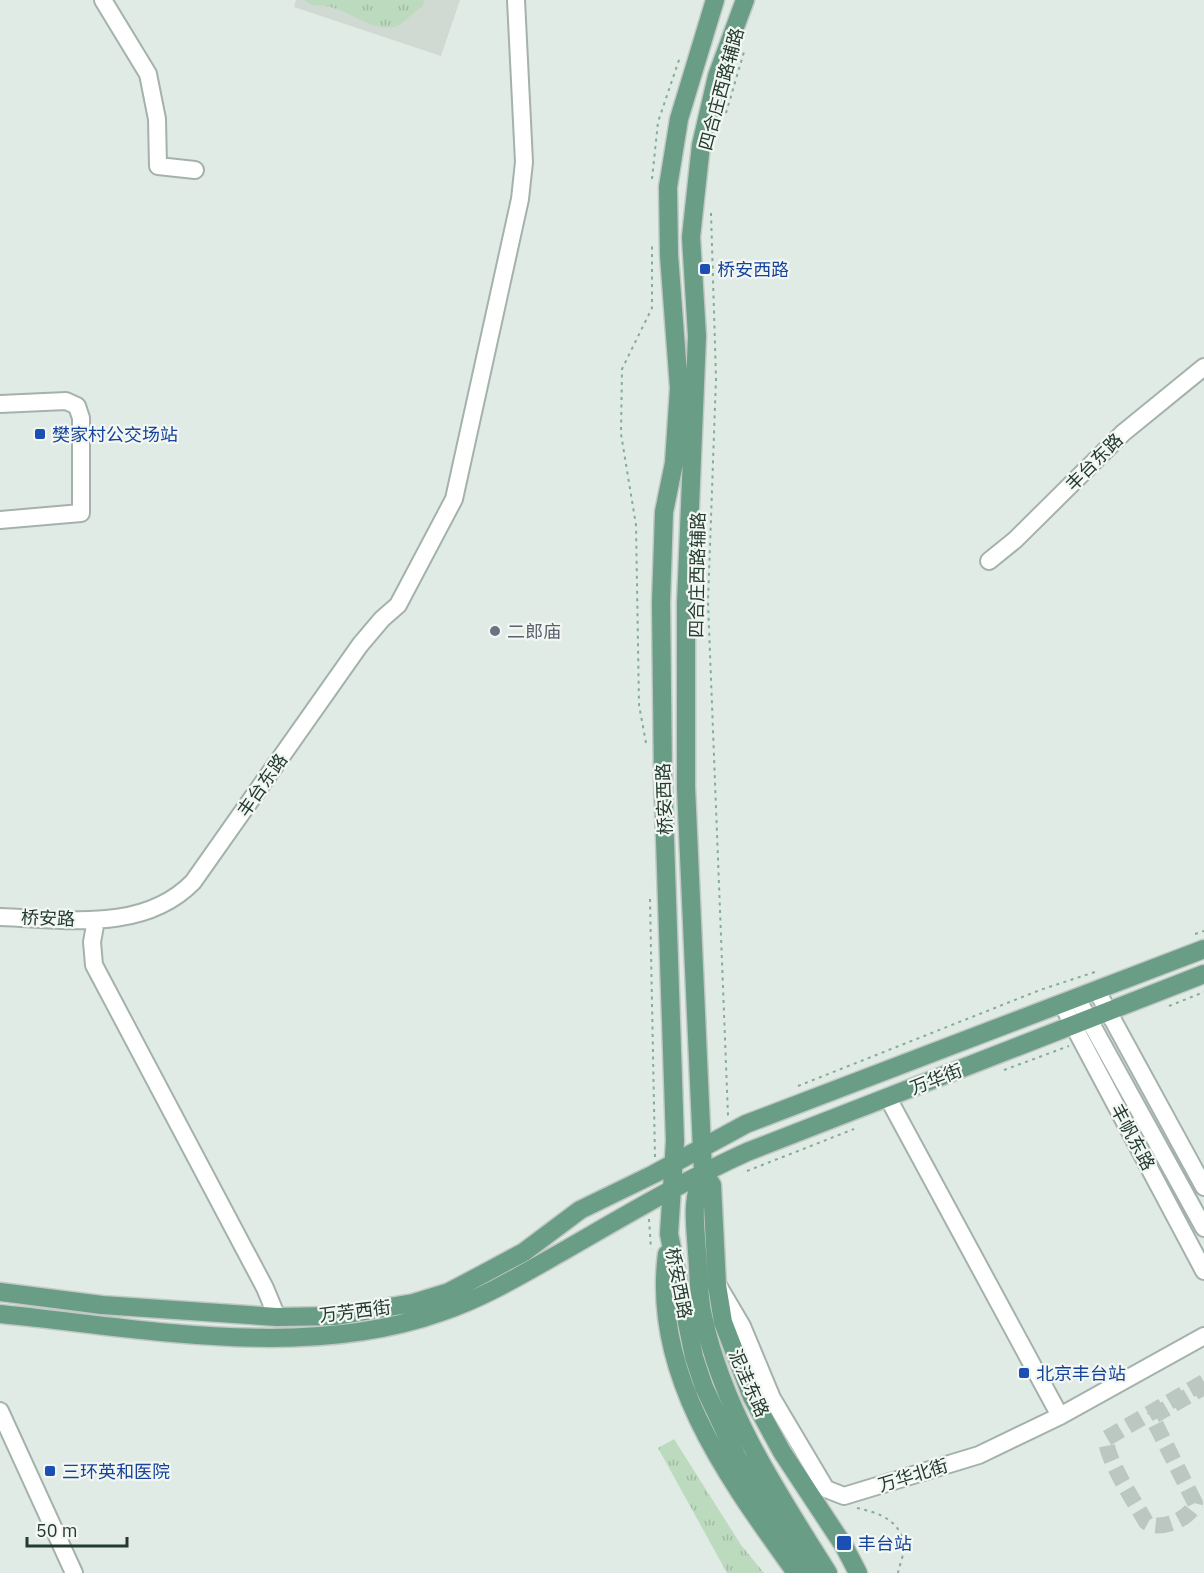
<svg xmlns="http://www.w3.org/2000/svg" width="1204" height="1573" font-family="'IBM Plex Sans','Noto Sans SC',sans-serif">
<style>
.built{fill:#d0dad3}
.grass{fill:url(#grass-tufts)}
.lines{fill:none;stroke-linecap:round;stroke-linejoin:round}
.minor-tunnel{stroke:#bbc8c1;stroke-width:16;stroke-dasharray:16 8;stroke-linecap:butt}
.minor-casing{stroke:#a4b2ab;stroke-width:20}
.major-casing{stroke:#c1c8c5;stroke-width:21}
.path{stroke:#84ac98;stroke-width:2;stroke-dasharray:3 4.5;stroke-linecap:butt}
.minor{stroke:#fff;stroke-width:16}
.major{stroke:#699d85;stroke-width:18}
.transit-dot{fill:#1a4fb4;stroke:#f2f7f3;stroke-width:2}
.worship-dot{fill:#6b7280;stroke:#f2f7f3;stroke-width:2}
.labels{text-anchor:middle;dominant-baseline:central;stroke-width:4.5;stroke-linejoin:round;paint-order:stroke}
.street-label{font-size:18px;fill:#233a2f;stroke:#f2f7f3}
.transit-label{font-size:18px;fill:#164399;stroke:#f2f7f3;text-anchor:start}
.worship-label{font-size:18px;fill:#5b616d;stroke:#f2f7f3;text-anchor:start}
</style>
<defs>
<pattern id="grass-tufts" width="24" height="20" patternUnits="userSpaceOnUse" patternTransform="scale(1.5)"><rect width="24" height="20" fill="#bcdabe"/><path d="M3 7l-1-3M5 7V3M7 7l1-3M15 17l-1-3M17 17v-4M19 17l1-3" fill="none" stroke="#a1bca4"/></pattern>
</defs>
<rect width="100%" height="100%" fill="#e1ebe5"/>
<path class="built" d="M 296,0 L 460,0 L 441,56 L 294,7 Z"/>
<path class="grass" d="M 304,0 L 424,0 L 423,6 C 414,11 404,23 397,26 C 373,33 352,12 330,7 C 318,4 314,8 304,0 Z
M 674,1439 L 741,1545 L 764,1573 L 727,1573 L 658,1448 Z"/>
<g class="lines">
<path class="minor-tunnel" d="M 1204,1382 L 1107,1438 C 1102,1453 1137,1506 1146,1522 C 1159,1532 1191,1519 1195,1503 L 1153,1419 L 1155,1415 L 1204,1387"/>
<defs>
<path id="minor" d="M 103,0 L 148,74 L 157,119 L 158,166 L 195,170
M 0,404 L 66,401 L 77,406 L 81,418 L 81,513 L 0,520
M 989,561 L 1015,540 L 1123,433 L 1204,367
M 0,917 C 66,919 143,933 193,882 L 360,645 L 382,619 L 398,605 L 454,499 L 520,199 L 524,162 L 516,0
M 96,920 L 92,942 L 94,965 L 265,1288 L 277,1317
M 1097,991 L 1204,1187
M 1077,998 L 1204,1228
M 1062,1004 L 1204,1271
M 888,1098 L 1060,1416
M 719,1287 L 742,1326 L 772,1398 L 826,1489 L 844,1496 L 979,1455 L 1060,1416 L 1204,1336
M 0,1411 L 74,1573"/>
<path id="major" d="M 715,0 L 679,119 L 668,187 L 669,255 L 679,388 L 674,463 L 664,512 L 661,603 L 663,779 L 675,1141 L 669,1234 L 694,1357 L 704,1387 L 737,1457 L 809,1573
M 745,0 L 717,76 L 701,145 L 691,237 L 697,336 L 686,603 L 686,787 L 703,1172 C 691,1202 695,1221 697,1252 C 699,1273 698,1296 703,1316 C 723,1411 777,1492 828,1573
M 703,1172 L 712,1185 L 717,1285 L 723,1322 L 752,1397 L 782,1452 L 844,1546 L 858,1573
M 667,1254 C 651,1374 728,1478 794,1570
M 0,1292 L 102,1305 L 277,1317 L 336,1316 L 413,1303 L 449,1292 L 483,1274 L 524,1252 L 580,1210 L 654,1174 L 746,1124 L 1204,949
M 0,1314 C 141,1328 304,1361 441,1312 C 486,1297 526,1272 567,1249 C 626,1215 685,1180 747,1152 L 1204,974"/>
</defs>
<use href="#minor" class="minor-casing"/>
<use href="#major" class="major-casing"/>
<path class="path" d="M 726,113 L 744,52
M 652,179 L 658,122 L 680,57
M 711,213 L 716,378 L 708,602 L 728,1116
M 646,743 L 639,705 L 636,525 L 621,434 L 622,369 L 652,308 L 652,242
M 650,899 L 655,1157
M 1195,934 L 1204,931
M 1169,1006 L 1204,992
M 1004,1070 L 1069,1046
M 798,1086 L 1040,990 L 1095,972
M 747,1171 L 854,1129
M 649,1219 L 651,1249
M 857,1508 C 881,1513 907,1523 903,1554 C 902,1560 899,1567 898,1573"/>
<use href="#minor" class="minor"/>
<use href="#major" class="major"/>
</g>
<g class="transit-dot">
<rect x="699" y="263" width="12" height="12" rx="3"/>
<rect x="34" y="428" width="12" height="12" rx="3"/>
<rect x="1018" y="1367" width="12" height="12" rx="3"/>
<rect x="44" y="1465" width="12" height="12" rx="3"/>
<rect x="836" y="1535" width="16" height="16" rx="3"/>
</g>
<circle class="worship-dot" cx="495" cy="631" r="6"/>
<g class="labels">
<g class="street-label">
<text transform="translate(721 89) rotate(-75)">四合庄西路辅路</text>
<text transform="translate(1094 462) rotate(-45)">丰台东路</text>
<text transform="translate(697 575) rotate(-89)">四合庄西路辅路</text>
<text transform="translate(262 785) rotate(-55)">丰台东路</text>
<text transform="translate(664 799) rotate(-92)">桥安西路</text>
<text transform="translate(48 918) rotate(2)">桥安路</text>
<text transform="translate(936 1079) rotate(-21)">万华街</text>
<text transform="translate(1133 1137) rotate(62)">丰帆东路</text>
<text transform="translate(679 1283) rotate(79)">桥安西路</text>
<text transform="translate(355 1311) rotate(-7)">万芳西街</text>
<text transform="translate(749 1383) rotate(66)">泥洼东路</text>
<text transform="translate(913 1475) rotate(-17)">万华北街</text>
</g>
<g class="transit-label">
<text x="717" y="269">桥安西路</text>
<text x="52" y="434">樊家村公交场站</text>
<text x="1036" y="1373">北京丰台站</text>
<text x="62" y="1471">三环英和医院</text>
<text x="858" y="1543">丰台站</text>
</g>
<g class="worship-label">
<text x="507" y="631">二郎庙</text>
</g>
</g>
<path d="M27 1537v9h100v-9" fill="none" stroke="#233a2f" stroke-width="3"/>
<text x="36" y="1537" font-size="18" fill="#233a2f" stroke="#f2f7f3" stroke-width="4.5" paint-order="stroke">50 m</text>
</svg>
